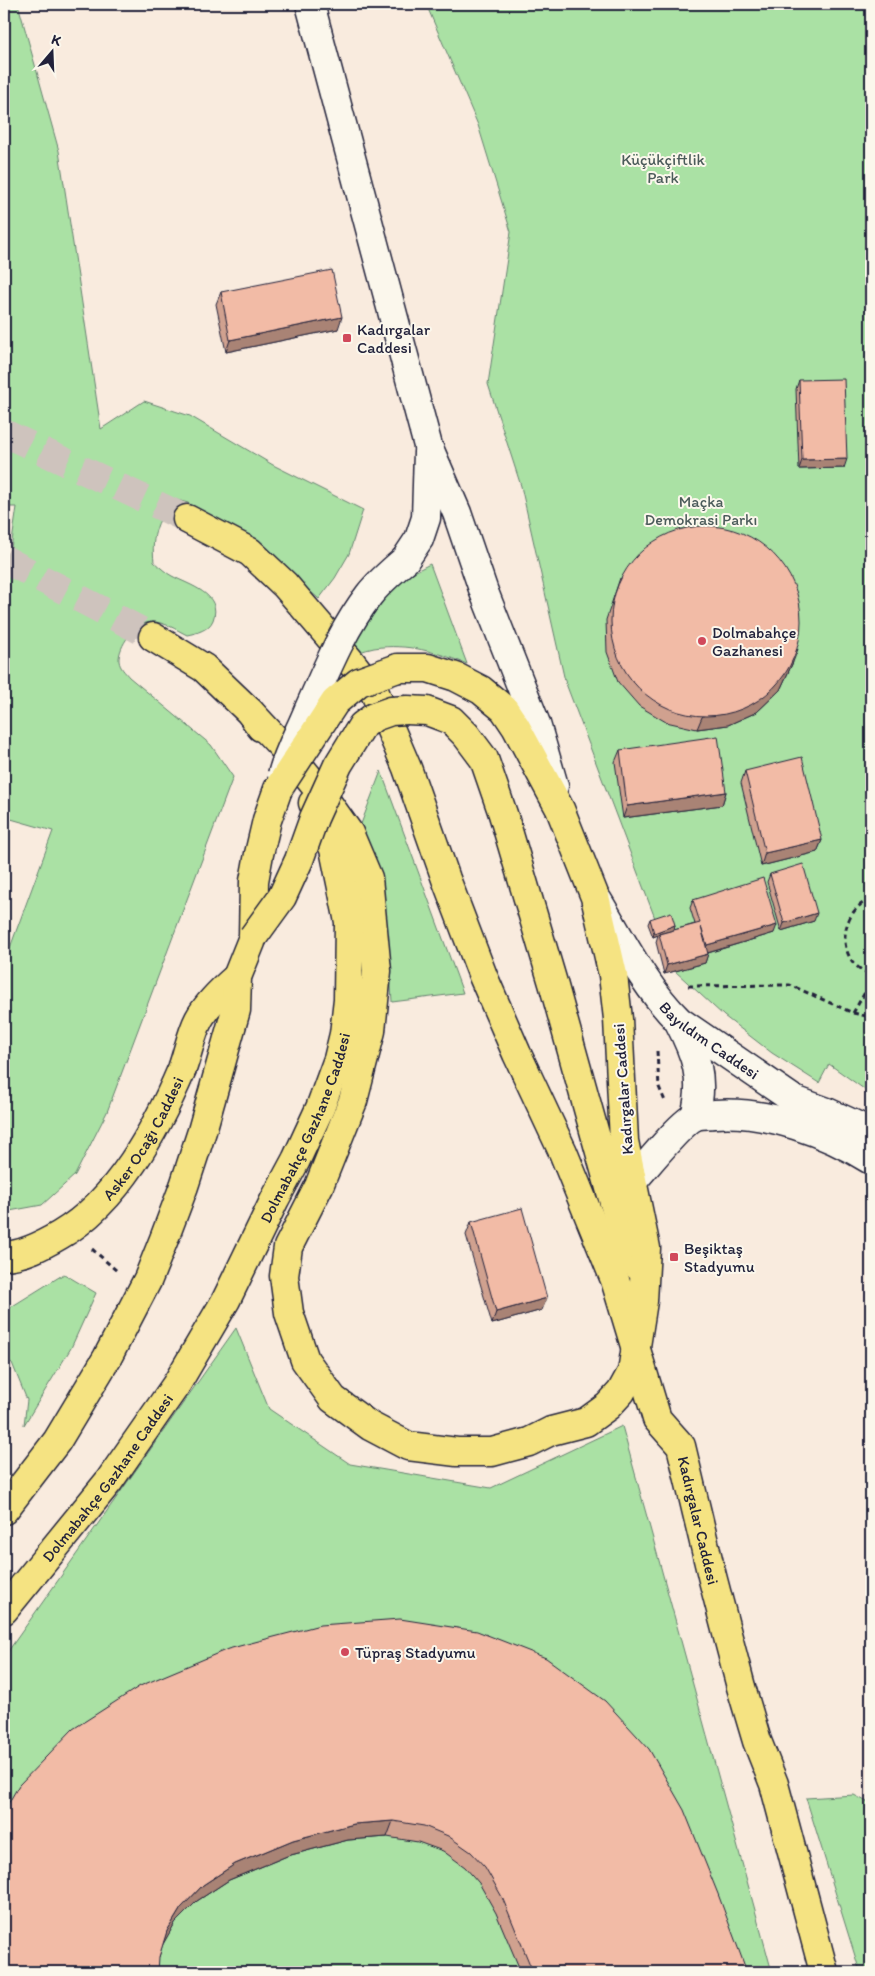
<svg xmlns="http://www.w3.org/2000/svg" width="875" height="1976" font-family="Itim,sans-serif">
<style>
.green{fill:#aae1a4;stroke:#668270}
.lines{fill:none;stroke-linecap:round;stroke-linejoin:round}
.primary-tunnel{stroke:#cec3bd;stroke-width:28;stroke-dasharray:28 14;stroke-linecap:butt}
.secondary-casing{stroke:#22223b;stroke-width:31}
.primary-casing{stroke:#22223b;stroke-width:31}
.path{stroke:#22223b;stroke-width:3;stroke-dasharray:5 4;stroke-linecap:butt}
.secondary{stroke:#fbf7ec;stroke-width:28}
.primary{stroke:#f5e382;stroke-width:28}
.secondary-bridge-casing{stroke:#22223b;stroke-width:31;stroke-linecap:butt}
.primary-bridge-casing{stroke:#22223b;stroke-width:31;stroke-linecap:butt}
.secondary-bridge{stroke:#fbf7ec;stroke-width:28}
.primary-bridge{stroke:#f5e382;stroke-width:28}
.wall{fill:#d0a18f;stroke:#22223b}
.shaded-wall{fill:#a98374;stroke:#22223b}
.building{fill:#f2bba6;stroke:#22223b}
.poi-dot{fill:#d1495b;stroke:#fbf7ec;stroke-width:2}
.labels{text-anchor:middle;dominant-baseline:central;stroke-width:4;stroke-linejoin:round;paint-order:stroke}
.park-label{font-size:16px;fill:#4b5b5a;stroke:#fbf7ec}
.poi-label{font-size:16px;fill:#22223b;stroke:#fbf7ec;text-anchor:start}
.street-label{font-size:16px;fill:#22223b;stroke:#fbf7ec}
</style>
<rect width="100%" height="100%" fill="#f9ebde"/>
<filter id="ink" filterUnits="userSpaceOnUse"><feTurbulence type="fractalNoise" baseFrequency=".02" numOctaves="2"/><feDisplacementMap in="SourceGraphic" scale="10" xChannelSelector="R" yChannelSelector="G"/><feConvolveMatrix kernelMatrix="1 2 1 2 8 2 1 2 1" color-interpolation-filters="sRGB"/></filter>
<g filter="url(#ink)">
<path class="green" d="M 4,4 L 18,4 L 59,151 L 101,429 L 144,401 L 190,416 L 273,465 L 363,510 L 349,554 L 335,578 L 319,599 L 250,539 L 188,503 L 177,500 C 157,515 151,537 154,562 C 160,567 166,573 172,576 C 189,585 223,594 213,620 C 209,630 197,633 187,635 C 177,630 163,621 151,622 C 135,623 118,646 119,661 C 120,668 125,672 129,677 L 211,745 L 233,777 L 107,1112 L 75,1175 L 42,1205 L 4,1212 L 4,964 L 53,831 L 4,817 L 4,596 L 17,507 L 4,507 Z
M 426,4 L 871,4 L 871,1094 L 829,1064 L 819,1083 L 772,1053 L 724,1016 L 675,971 L 565,681 L 521,486 L 488,384 L 511,232 L 478,125 Z
M 430,564 L 467,664 C 437,652 407,643 374,648 C 364,650 354,654 344,657 L 368,613 L 412,573 Z
M 381,771 L 463,993 L 392,1002 L 388,937 L 376,876 L 361,824 Z
M 64,1274 L 96,1293 L 71,1348 L 24,1425 L 27,1400 L 12,1363 L 4,1357 L 4,1307 L 11,1307 Z
M 236,1328 L 269,1409 L 350,1464 L 491,1488 L 622,1426 L 772,1972 L 4,1972 L 4,1657 Z
M 854,1795 L 871,1804 L 871,1972 L 860,1972 L 806,1798 Z"/>
<g class="lines">
<path class="primary-tunnel" d="M 4,433 L 187,519
M 4,559 L 153,637"/>
<defs>
<g id="secondary">
<path d="M 310,4 L 428,446 L 457,513 L 484,592 L 536,724 L 554,786"/>
<path d="M 405,560 L 419,539 L 426,518 L 428,452"/>
<path id="s1" d="M 598,901 C 622,941 646,989 679,1021 L 794,1100 L 827,1112 L 871,1132"/>
<path d="M 679,1022 C 696,1055 705,1079 695,1116"/>
<path d="M 632,1182 C 644,1169 682,1121 696,1116 C 701,1114 709,1115 715,1114 C 767,1110 828,1133 871,1160"/>
</g>
<g id="primary">
<path id="s2" d="M 187,519 L 250,552 L 285,585 L 351,662 L 375,693 L 407,768 L 446,879 L 483,976 L 517,1054 L 563,1152 L 615,1280 L 657,1419 L 681,1446 L 712,1576 L 741,1687 L 757,1741 L 774,1784 L 824,1972"/>
<path d="M 153,637 L 204,668 L 250,712 L 261,727"/>
<path d="M 407,710 L 427,711 L 451,720 L 466,735 L 484,759 L 503,814 L 553,983 L 620,1224 L 639,1267"/>
<path d="M 250,712 L 292,757 L 317,788 L 349,833 L 368,878 L 377,971 L 371,1031 L 353,1101 L 319,1186 L 288,1247 L 284,1276 L 289,1313 L 305,1360 L 333,1399 L 370,1426 L 408,1446 L 457,1452 L 492,1452 L 529,1442 L 551,1431 L 586,1422 L 608,1406 L 621,1392 L 632,1372 L 643,1301 L 646,1248 L 624,1141 L 618,1019 L 613,975 L 595,897 L 560,809 L 516,727 L 504,709 L 481,690 L 456,677 L 428,668 L 398,668"/>
<path id="s3" d="M 4,1256 C 24,1255 43,1245 60,1235 C 118,1201 156,1130 182,1069 C 188,1053 191,1034 199,1019 C 208,1003 223,989 237,977"/>
<path d="M 4,1510 L 57,1441 L 107,1358 L 148,1279 L 164,1239 L 184,1186 L 202,1131 L 236,1010 L 237,977 L 253,937 L 254,881 L 259,854 L 267,820 L 278,789"/>
<path id="s4" d="M 4,1610 L 109,1481 L 176,1385 L 226,1300 L 275,1199 L 296,1160 L 320,1108 L 338,1059 L 344,1034 L 348,999 L 349,922 L 334,849 L 313,803"/>
</g>
</defs>
<use href="#secondary" class="secondary-casing"/>
<use href="#primary" class="primary-casing"/>
<path class="path" d="M 871,900 C 851,904 840,933 847,951 C 851,964 861,970 871,976
M 688,986 L 790,985 L 853,1013 L 871,982
M 853,1013 L 871,1017
M 657,1051 L 659,1087 L 665,1101
M 92,1249 L 117,1271"/>
<use href="#secondary" class="secondary"/>
<use href="#primary" class="primary"/>
<defs>
<path id="secondary-bridge" d="M 282,775 C 288,752 299,733 308,711 C 326,671 342,630 369,595 C 379,582 392,571 405,560"/>
<path id="primary-bridge" d="M 278,789 L 335,702 L 359,682 L 398,668
M 253,937 L 282,897 L 299,860 L 314,818 L 338,765 L 362,726 L 374,717 L 391,711 L 407,710"/>
</defs>
<use href="#secondary-bridge" class="secondary-bridge-casing"/>
<use href="#primary-bridge" class="primary-bridge-casing"/>
<use href="#secondary-bridge" class="secondary-bridge"/>
<use href="#primary-bridge" class="primary-bridge"/>
</g>
<path class="wall" d="M 221,292 L 338,329 L 226,352 L 216,304 Z
M 799,380 L 844,468 L 799,469 L 796,389 Z
M 620,578 L 793,662 L 780,690 L 757,712 L 728,725 L 697,729 L 666,722 L 639,706 L 618,682 L 607,652 L 606,620 Z
M 620,750 L 726,792 L 722,805 L 623,818 L 615,762 Z
M 745,771 L 822,840 L 817,852 L 761,866 L 741,783 Z
M 770,874 L 814,921 L 781,931 L 767,882 Z
M 693,900 L 774,933 L 708,953 L 705,963 L 664,974 L 656,942 L 658,935 L 653,937 L 648,924 L 650,919 L 675,925 L 674,930 L 695,924 L 690,908 Z
M 471,1222 L 542,1310 L 492,1324 L 466,1235 Z
M 140,1686 L 747,1972 L 521,1972 L 496,1913 L 479,1883 L 465,1867 L 443,1851 L 418,1842 L 387,1837 L 348,1840 L 287,1856 L 229,1880 L 197,1901 L 175,1923 L 163,1943 L 159,1957 Z"/>
<path class="shaded-wall" d="M 342,317 L 338,329 L 226,352 L 230,340 Z
M 847,459 L 844,468 L 799,469 L 802,460 Z
M 798,649 L 793,662 L 780,690 L 757,712 L 728,725 L 697,729 L 702,717 Z
M 726,792 L 722,805 L 623,818 L 627,806 Z
M 822,840 L 817,852 L 761,866 L 765,853 Z
M 817,913 L 814,921 L 781,931 L 784,923 Z
M 675,925 L 674,930 L 659,934 L 658,935 L 653,937 L 654,933 Z
M 777,925 L 774,933 L 704,954 L 707,945 Z
M 708,954 L 705,963 L 664,974 L 667,965 Z
M 547,1298 L 542,1310 L 492,1324 L 496,1312 Z
M 393,1821 L 387,1837 L 348,1840 L 287,1856 L 229,1880 L 197,1901 L 175,1923 L 162,1946 L 167,1931 L 181,1908 L 203,1885 L 235,1864 L 293,1840 L 354,1824 Z"/>
<path class="building" d="M 332,270 L 342,317 L 230,340 L 221,292 Z
M 844,379 L 847,459 L 802,460 L 799,380 Z
M611 621a95 95 0 1 1 190 0a95 95 0 1 1-190 0Z
M 718,736 L 726,792 L 627,806 L 620,750 Z
M 802,757 L 822,840 L 765,853 L 745,771 Z
M 803,864 L 817,913 L 784,923 L 770,874 Z
M 763,878 L 777,925 L 707,945 L 701,927 L 708,954 L 667,965 L 659,934 L 700,923 L 693,900 Z
M 671,912 L 675,925 L 654,933 L 650,919 Z
M 522,1208 L 547,1298 L 496,1312 L 471,1222 Z
M 400,1619 L 477,1631 L 546,1658 L 605,1701 L 649,1749 L 684,1810 L 718,1894 L 747,1972 L 533,1972 L 502,1897 L 485,1867 L 471,1852 L 448,1836 L 424,1826 L 393,1821 L 354,1824 L 293,1840 L 235,1864 L 203,1885 L 181,1908 L 167,1931 L 159,1957 L 158,1972 L 4,1972 L 4,1811 L 19,1785 L 73,1729 L 140,1686 L 228,1649 L 320,1625 Z"/>
</g>
<g class="poi-dot">
<rect x="342" y="333" width="10" height="10" rx="2.5"/>
<circle cx="702" cy="641" r="5"/>
<rect x="669" y="1252" width="10" height="10" rx="2.5"/>
<circle cx="345" cy="1652" r="5"/>
</g>
<g class="labels">
<g class="park-label">
<text x="663" y="159">Küçükçiftlik<tspan x="663" dy="18">Park</tspan></text>
<text x="701" y="501">Maçka<tspan x="701" dy="18">Demokrasi Parkı</tspan></text>
</g>
<g class="poi-label">
<text x="357" y="329">Kadırgalar<tspan x="357" dy="18">Caddesi</tspan></text>
<text x="712" y="632">Dolmabahçe<tspan x="712" dy="18">Gazhanesi</tspan></text>
<text x="684" y="1248">Beşiktaş<tspan x="684" dy="18">Stadyumu</tspan></text>
<text x="355" y="1652">Tüpraş Stadyumu</text>
</g>
<g class="street-label">
<text stroke="none"><textPath href="#s1" startOffset="181">Bayıldım Caddesi</textPath></text>
<text transform="translate(623 1089) rotate(-94)">Kadırgalar Caddesi</text>
<text stroke="none"><textPath href="#s4" startOffset="572">Dolmabahçe Gazhane Caddesi</textPath></text>
<text stroke="none"><textPath href="#s3" startOffset="190">Asker Ocağı Caddesi</textPath></text>
<text stroke="none"><textPath href="#s4" startOffset="168">Dolmabahçe Gazhane Caddesi</textPath></text>
<text stroke="none"><textPath href="#s2" startOffset="1152">Kadırgalar Caddesi</textPath></text>
</g>
</g>
<rect width="875" height="1976" fill="none" stroke="#fbf7ec" stroke-width="20"/>
<rect x="10" y="10" width="855" height="1956" fill="none" stroke="#22223b" stroke-width="2" filter="url(#ink)"/>
<g transform="translate(52 52) rotate(19)" stroke="#fbf7ec" stroke-width="4" paint-order="stroke">
<path d="M0-4L9 19L0 12L-9 19Z" fill="#22223b"/>
<text y="-8" font-size="14" font-weight="bold" text-anchor="middle" fill="#22223b">K</text>
</g>
</svg>
